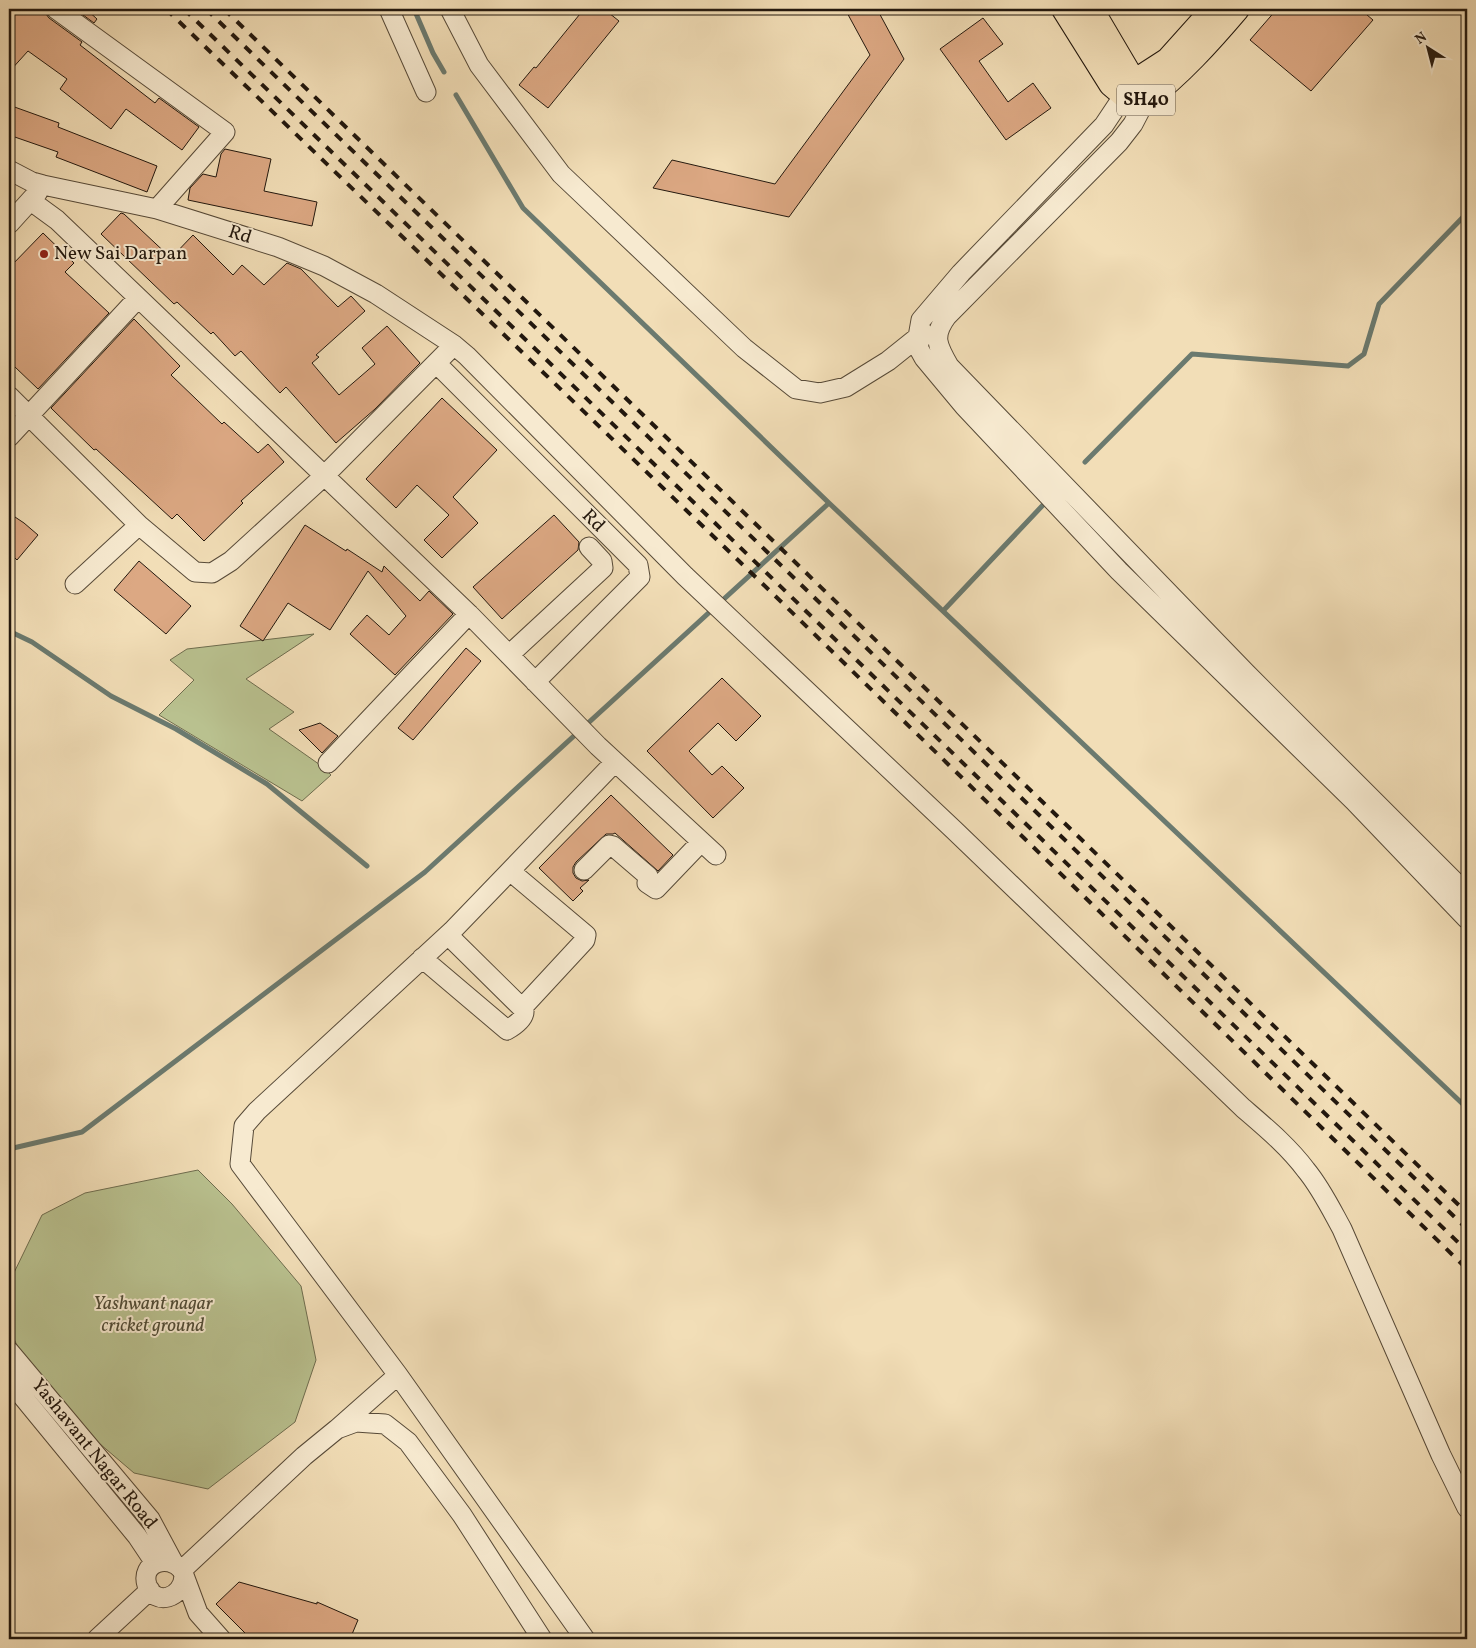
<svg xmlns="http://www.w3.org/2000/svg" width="1476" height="1648" font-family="Vollkorn,serif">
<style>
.green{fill:#b9c18f;stroke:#6e6c4e}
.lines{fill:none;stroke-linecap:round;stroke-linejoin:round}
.stream{stroke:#6b7a6f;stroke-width:5}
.building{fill:#dca883;stroke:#23180e}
.minor-casing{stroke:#574a38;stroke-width:21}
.major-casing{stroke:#23180e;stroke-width:26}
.minor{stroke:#f7ead0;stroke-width:19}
.major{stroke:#f2deb7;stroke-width:24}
.rail{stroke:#23180e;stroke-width:4;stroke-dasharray:9 9;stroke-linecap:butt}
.poi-dot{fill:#8f2418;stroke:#f7ead0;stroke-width:2}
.labels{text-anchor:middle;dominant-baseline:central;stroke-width:4;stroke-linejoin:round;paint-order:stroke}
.shield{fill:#f7ead0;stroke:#635748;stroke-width:1}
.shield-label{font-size:18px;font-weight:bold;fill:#23180e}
.street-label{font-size:19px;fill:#23180e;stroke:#f7ead0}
.poi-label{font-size:19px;fill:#23180e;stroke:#f7ead0;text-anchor:start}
.park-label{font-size:19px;font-style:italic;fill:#504b35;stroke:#f7ead0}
</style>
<rect width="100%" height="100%" fill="#f2deb7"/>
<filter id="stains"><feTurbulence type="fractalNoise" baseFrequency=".004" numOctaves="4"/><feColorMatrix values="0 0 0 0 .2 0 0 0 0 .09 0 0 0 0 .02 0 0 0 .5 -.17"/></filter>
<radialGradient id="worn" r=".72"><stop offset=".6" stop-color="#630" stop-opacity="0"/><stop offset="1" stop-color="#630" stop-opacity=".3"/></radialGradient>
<path class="green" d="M 314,634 L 246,679 L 294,712 L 269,729 L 323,767 L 331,775 L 302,801 L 159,715 L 194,680 L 170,660 L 187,649 Z
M 198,1170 L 232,1204 L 301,1286 L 316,1360 L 295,1422 L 208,1489 L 134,1473 L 38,1391 L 9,1328 L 9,1283 L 42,1215 L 85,1193 Z"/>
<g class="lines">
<path class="stream" d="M 414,9 L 433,53 L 444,72
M 456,95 L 523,208 L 829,503
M 1085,462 L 1192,354 L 1348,366 L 1364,354 L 1379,304 L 1467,213
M 943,611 L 1043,505
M 9,631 L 32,642 L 111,696 L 176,729 L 267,784 L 367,866
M 9,1149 L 82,1132 L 425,872 L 829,503 L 1467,1108"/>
</g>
<path class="building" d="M 9,9 L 45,9 L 46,14 L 49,18 L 82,42 L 80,45 L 155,103 L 159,98 L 199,127 L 182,150 L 126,109 L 111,129 L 60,89 L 67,79 L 28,51 L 9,72 Z
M 75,9 L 86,9 L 97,19 L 94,23 Z
M 584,9 L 604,9 L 619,21 L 548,108 L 519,85 L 534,67 L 536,68 Z
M 845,9 L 877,9 L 904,59 L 789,217 L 653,188 L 672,160 L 775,184 L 870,55 Z
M 1277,9 L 1360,9 L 1373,20 L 1311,91 L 1250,40 Z
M 983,18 L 1003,44 L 979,61 L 1008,102 L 1033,83 L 1051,108 L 1006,140 L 940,49 Z
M 9,105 L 59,123 L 58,127 L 157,166 L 147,192 L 56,157 L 58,152 L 9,135 Z
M 225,149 L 271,159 L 264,191 L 317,202 L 312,226 L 188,200 L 190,188 L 203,174 L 216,177 L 221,154 Z
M 121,213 L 124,214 L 171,258 L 193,235 L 233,275 L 242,265 L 264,285 L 287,263 L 301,269 L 338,307 L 351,296 L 365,311 L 316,355 L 319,357 L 312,363 L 339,395 L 375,364 L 362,348 L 387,326 L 420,363 L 375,409 L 336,443 L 286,387 L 280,393 L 241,351 L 235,356 L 213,332 L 211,334 L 177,302 L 174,304 L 101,234 Z
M 43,233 L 74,263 L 65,272 L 109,313 L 38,389 L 15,367 L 9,374 L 9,268 Z
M 134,319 L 180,366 L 171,375 L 222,424 L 224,422 L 258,453 L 268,444 L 284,462 L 241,501 L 243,503 L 204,541 L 177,514 L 172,519 L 96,449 L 94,450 L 51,408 Z
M 442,398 L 497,450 L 453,497 L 478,523 L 442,558 L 424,540 L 449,515 L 417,485 L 396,508 L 366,479 Z
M 9,513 L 24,523 L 38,535 L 17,560 L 9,552 Z
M 554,515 L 579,542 L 578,550 L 502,619 L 473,587 Z
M 305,525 L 346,551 L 347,549 L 382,572 L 384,566 L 420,601 L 429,591 L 453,614 L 395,675 L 350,634 L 367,615 L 389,635 L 406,616 L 368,571 L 330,630 L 288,603 L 263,641 L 240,626 Z
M 139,561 L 191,606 L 166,634 L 114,590 Z
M 466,648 L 481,661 L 413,740 L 398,728 Z
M 722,678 L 761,716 L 736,741 L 718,723 L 689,751 L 712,775 L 722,766 L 744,788 L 713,818 L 647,751 Z
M 320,723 L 338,736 L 322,753 L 299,730 Z
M 611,795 L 673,855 L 658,871 L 615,833 L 613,834 L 606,834 L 576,862 L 573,867 L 573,873 L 576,878 L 582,881 L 589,880 L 580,888 L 583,891 L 573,901 L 539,868 Z
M 239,1582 L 317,1604 L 317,1602 L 358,1620 L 350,1639 L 251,1639 L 216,1604 Z"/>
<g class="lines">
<defs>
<path id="minor" d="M 56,9 L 225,132 L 157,209
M 389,9 L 426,92
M 450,9 L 479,65 L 561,174 L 744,348 L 796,389 L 820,393 L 846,387 L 888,361 L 918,337 L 927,335
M 9,170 L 32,182 L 43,185 L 157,209 L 278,247 L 324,266 L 376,294 L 454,345 L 467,356 L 685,576 L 954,830 L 1243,1108 C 1265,1127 1288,1146 1306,1170 C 1321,1188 1331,1209 1342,1229 L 1441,1455 L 1467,1508
M 31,201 L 57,220 L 469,614 L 598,746 L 716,855
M 9,224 L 38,192
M 436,363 L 638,565 L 640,577 L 535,682
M 9,396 L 139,525
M 9,437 L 138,298
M 75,584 L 139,525 L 195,572 L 212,573 L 231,561 L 323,477 L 454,345
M 509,655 L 603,568 L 602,561 L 589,547
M 328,763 L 469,614
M 584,870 L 609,845 L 613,846 L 648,876 L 647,883 L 656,889 L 701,842
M 510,871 L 586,935 L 585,940 L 522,1008
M 1467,894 L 1246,673 L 949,366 C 937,345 932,336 947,316 L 1119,142 L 1133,124 L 1145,101 L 1134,82 L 1124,95 L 1104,125 L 961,273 L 921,320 L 918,337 L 919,349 L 924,358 L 964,406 L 1119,571 L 1354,801 L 1467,919
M 422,958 L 507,1030 C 514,1026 525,1019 524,1010 L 448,935
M 9,1351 L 150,1519 L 173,1562
M 398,1375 L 585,1639
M 9,1380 L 137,1536 L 155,1563
M 337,1429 L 398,1375 L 240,1164 L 244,1126 L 257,1111 L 452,931 L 615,762
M 182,1570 L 304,1456 L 337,1429 L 356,1422 L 385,1424 L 408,1442 L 462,1515 L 542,1639
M 184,1576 C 183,1598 155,1607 147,1585 C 140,1563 168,1553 182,1570 L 198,1613 L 221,1639
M 97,1639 L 150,1590"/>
<path id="major" d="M 1064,9 L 1111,84 L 1124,95 L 1145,101 C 1180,74 1209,42 1237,9
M 1091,9 L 1134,82 L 1168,60 L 1203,21 L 1210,9"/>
</defs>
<use href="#minor" class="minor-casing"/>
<use href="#major" class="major-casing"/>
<use href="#minor" class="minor"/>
<use href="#major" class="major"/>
<path class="rail" d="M 166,9 L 769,590 L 1467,1269
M 184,9 L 1467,1251
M 206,9 L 1467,1229
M 224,9 L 1467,1213"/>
</g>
<circle class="poi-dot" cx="44" cy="254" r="5"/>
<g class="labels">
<rect class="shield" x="1117" y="84.5" width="58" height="31" rx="4"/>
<g class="shield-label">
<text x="1146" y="100">SH40</text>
</g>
<g class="street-label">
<text transform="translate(240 235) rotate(18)">Rd</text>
<text transform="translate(593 521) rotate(45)">Rd</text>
<text transform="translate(94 1454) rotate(51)">Yashavant Nagar Road</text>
</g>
<g class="poi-label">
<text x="54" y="254">New Sai Darpan</text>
</g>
<g class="park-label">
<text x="153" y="1304">Yashwant nagar<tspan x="153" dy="22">cricket ground</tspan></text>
</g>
</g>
<rect width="1476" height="1648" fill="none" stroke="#f2deb7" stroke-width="30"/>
<rect x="10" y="10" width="1456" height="1628" fill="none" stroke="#23180e" stroke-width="2.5"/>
<rect x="15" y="15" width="1446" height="1618" fill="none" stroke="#23180e"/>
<g transform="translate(1428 48) rotate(324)" stroke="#f7ead0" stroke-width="4" paint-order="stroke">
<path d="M0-4L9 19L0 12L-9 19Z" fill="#23180e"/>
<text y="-8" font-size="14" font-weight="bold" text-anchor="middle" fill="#23180e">N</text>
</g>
<rect width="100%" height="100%" filter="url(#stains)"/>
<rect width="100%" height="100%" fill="url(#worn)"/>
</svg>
